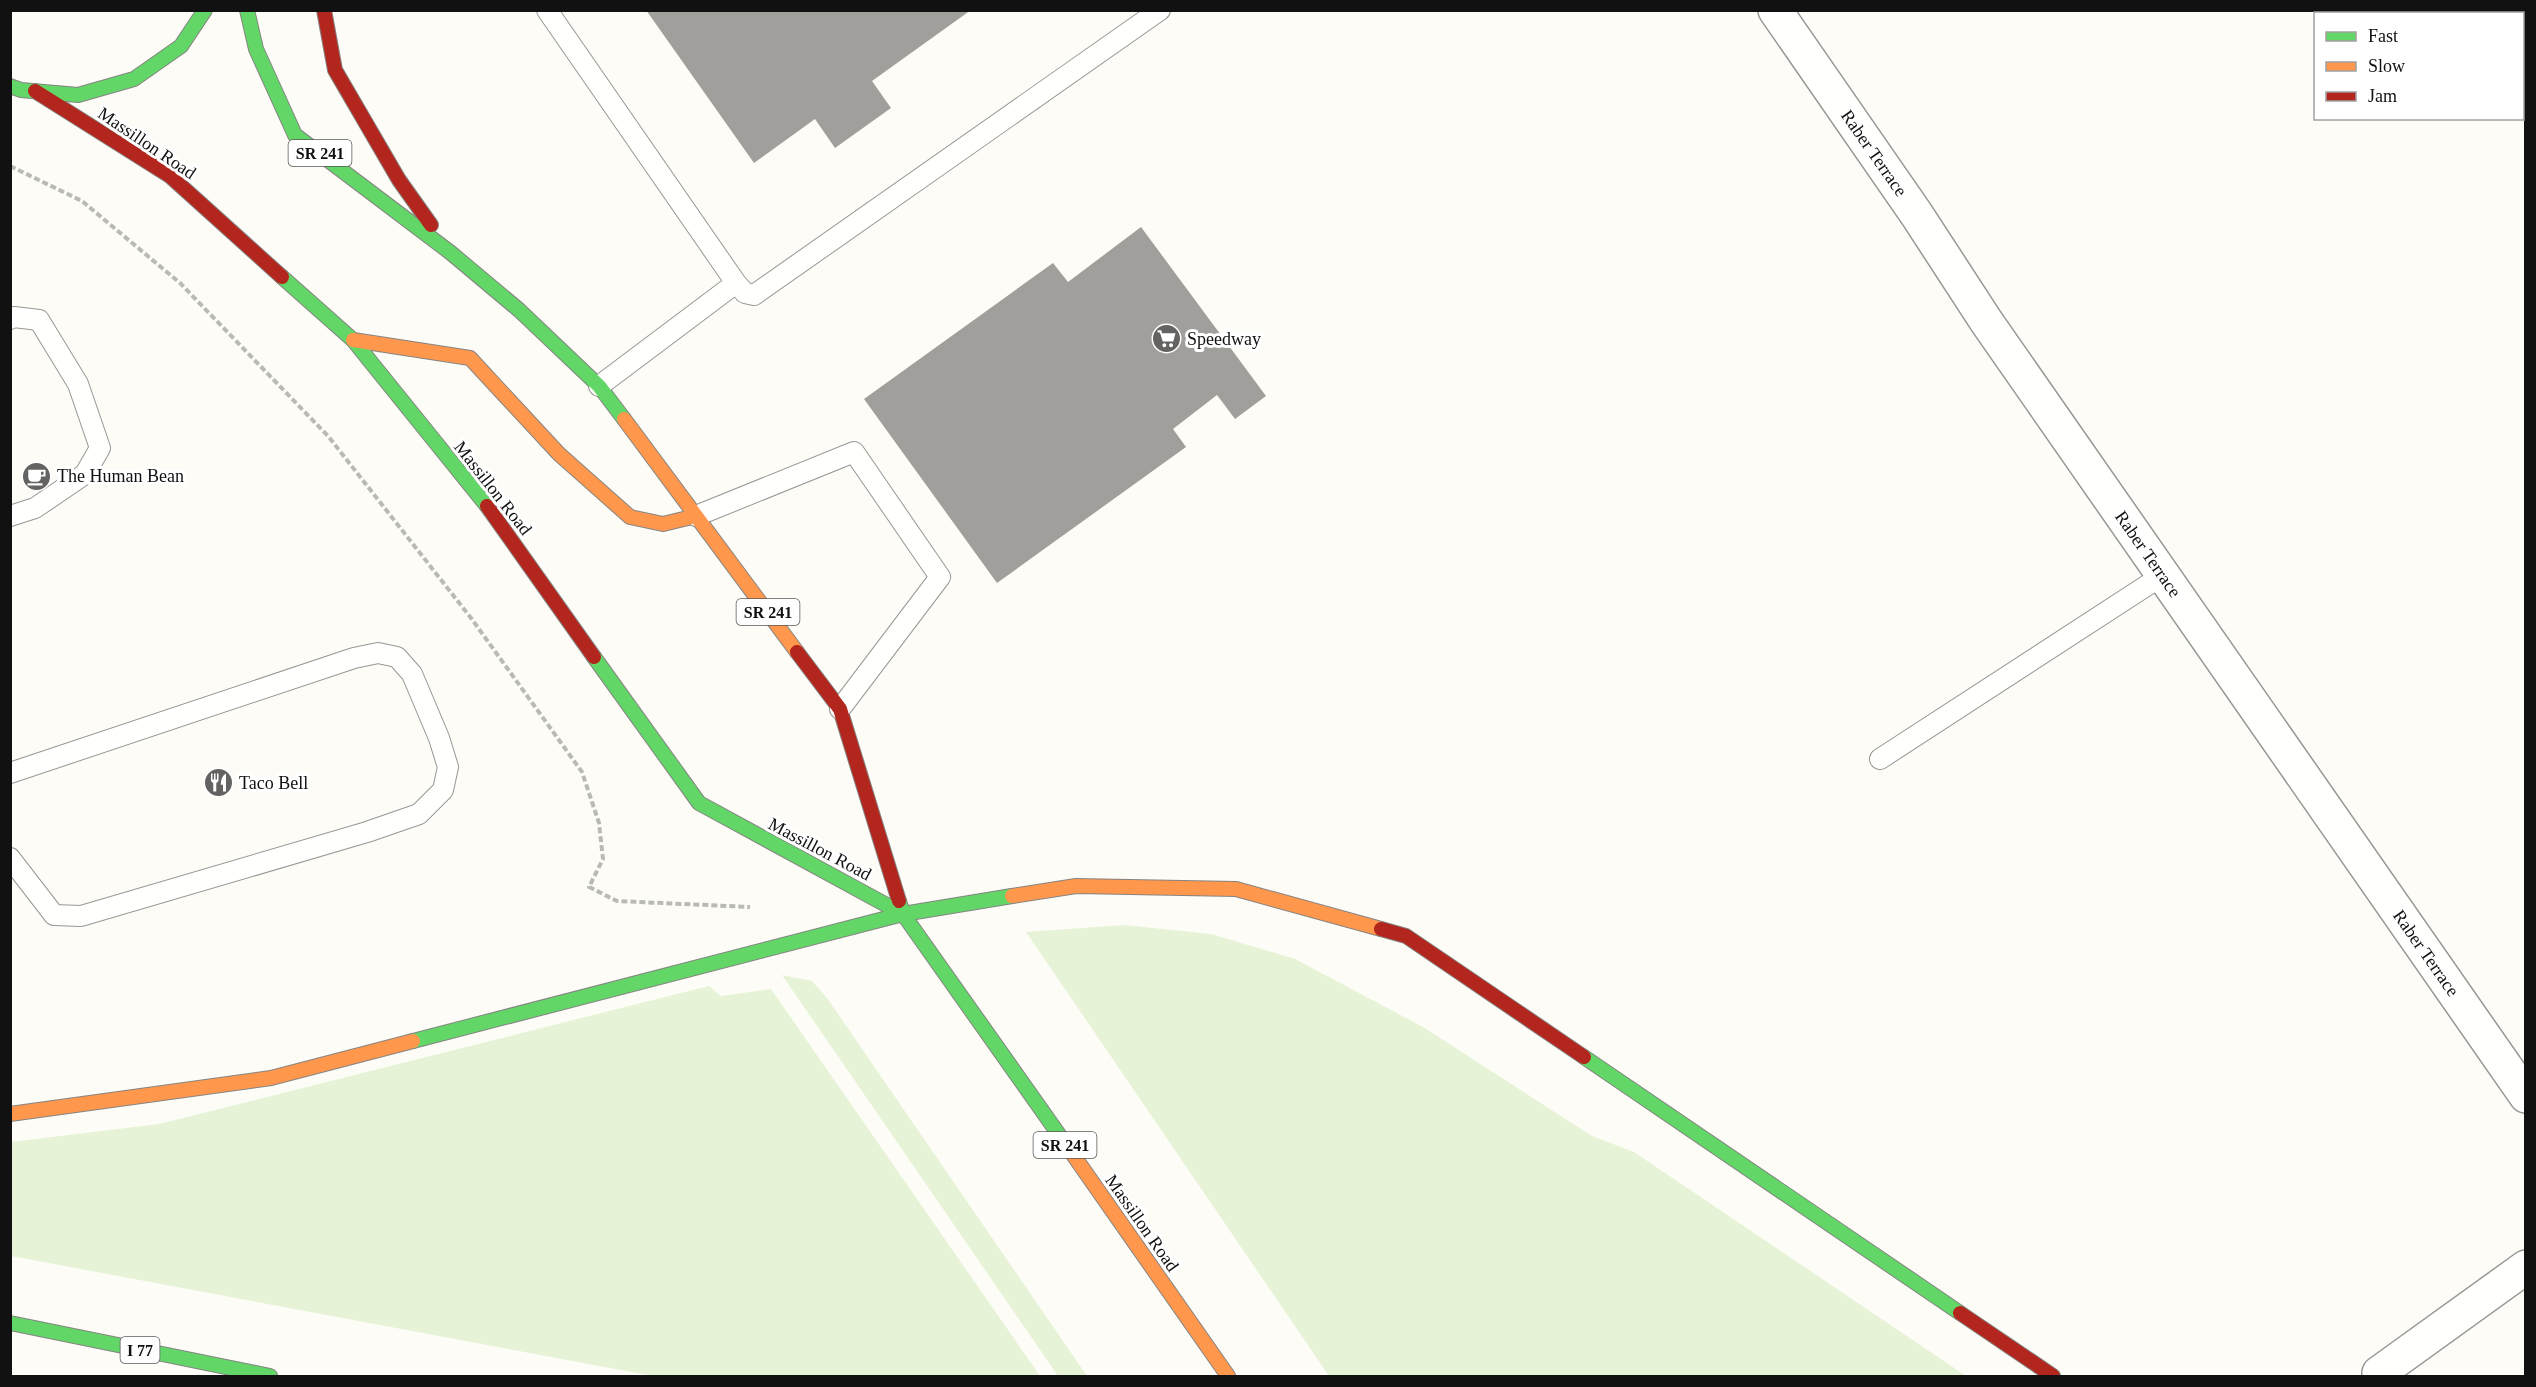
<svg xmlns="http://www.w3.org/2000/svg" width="2536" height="1387" font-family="'Times New Roman',serif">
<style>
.green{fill:#e7f3d7}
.building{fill:#a19f9c}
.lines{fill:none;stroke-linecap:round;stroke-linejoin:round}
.lane-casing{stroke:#979795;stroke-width:22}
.street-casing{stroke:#979795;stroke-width:36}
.fast-casing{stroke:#858482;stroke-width:16}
.slow-casing{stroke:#858482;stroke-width:16}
.jam-casing{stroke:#858482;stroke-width:16}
.path{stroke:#b9b9b8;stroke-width:4;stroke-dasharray:6 3;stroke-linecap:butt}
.lane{stroke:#fffffe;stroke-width:20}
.street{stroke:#fffffe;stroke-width:33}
.fast{stroke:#63d668;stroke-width:14}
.slow{stroke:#ff974d;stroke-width:14}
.jam{stroke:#b3261e;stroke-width:14}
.labels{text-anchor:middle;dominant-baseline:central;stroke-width:6;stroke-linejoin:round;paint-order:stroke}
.shield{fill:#fff;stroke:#585858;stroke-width:1.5}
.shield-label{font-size:16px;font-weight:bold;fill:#111}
.street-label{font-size:18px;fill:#111;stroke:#fff}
.poi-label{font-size:18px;fill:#111;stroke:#fff;text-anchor:start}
</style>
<rect width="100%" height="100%" fill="#fdfcf7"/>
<path class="green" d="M 1124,925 L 1211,934 L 1295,959 L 1423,1027 L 1592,1136 L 1634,1152 L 1966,1376 L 1329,1376 L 1026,932 Z
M 782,975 L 812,981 L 827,998 L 1087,1376 L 1058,1376 Z
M 709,986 L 721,996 L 771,989 L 1040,1376 L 653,1376 L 11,1256 L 11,1142 L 159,1124 Z"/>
<path class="building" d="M 646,10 L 971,10 L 872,81 L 891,108 L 835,148 L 815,119 L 754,163 Z
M 1141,227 L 1266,396 L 1235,419 L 1217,395 L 1173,429 L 1186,447 L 997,583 L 864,399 L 1053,263 L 1068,282 Z"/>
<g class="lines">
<defs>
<path id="lane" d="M 547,10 L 736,283 L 745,293 L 754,295 L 1160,10
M 10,319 L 14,317 L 39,320 L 78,384 L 100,448 L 85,474 L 35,508 L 10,516
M 599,386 L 736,283
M 696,516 L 854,452 L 940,577 L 840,709
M 1880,759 L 2163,575
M 10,773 L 354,658 L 378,653 L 397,657 L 412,674 L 439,738 L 448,767 L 443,790 L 419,814 L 367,832 L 81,916 L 54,915 L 10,858"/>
<path id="street" d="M 1775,10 L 1917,215 L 1986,321 L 2526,1096
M 2379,1373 L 2526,1267"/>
<path id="fast" d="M 247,10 L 256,49 L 295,135 L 451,253 L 519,310 L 599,386 L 624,419
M 10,86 L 21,90 L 78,95 L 134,79 L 181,46 L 205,10
M 282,277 L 353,340 L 487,506
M 594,657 L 699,803 L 903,914
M 899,901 L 903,914 L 1067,1146
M 413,1041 L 903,914 L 1012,896
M 1584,1057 L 1960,1313
M 10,1323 L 270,1376"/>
<path id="slow" d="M 353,340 L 470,358 L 559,454 L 630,517 L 663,524 L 696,516
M 624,419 L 797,652
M 1012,896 L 1076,886 L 1236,889 L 1381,929
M 10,1114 L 271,1078 L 413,1041
M 1067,1146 L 1228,1376"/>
<path id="jam" d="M 324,10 L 335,70 L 399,180 L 431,225
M 35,91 L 170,176 L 282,277
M 487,506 L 594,657
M 797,652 L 840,709 L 899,901
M 1381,929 L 1406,936 L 1584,1057
M 1960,1313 L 2053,1376"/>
</defs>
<use href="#lane" class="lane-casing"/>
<use href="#street" class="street-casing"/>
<use href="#fast" class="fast-casing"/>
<use href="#slow" class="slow-casing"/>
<use href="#jam" class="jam-casing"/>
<path class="path" d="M 10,166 L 82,201 L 180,283 L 328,436 L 471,618 L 582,772 L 599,823 L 603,859 L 589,887 L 617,901 L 750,907"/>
<use href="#lane" class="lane"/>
<use href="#street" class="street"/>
<use href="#fast" class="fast"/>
<use href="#slow" class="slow"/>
<use href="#jam" class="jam"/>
</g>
<defs>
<symbol id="supermarket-disc" viewBox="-11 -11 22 22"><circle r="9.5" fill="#646362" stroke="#fff"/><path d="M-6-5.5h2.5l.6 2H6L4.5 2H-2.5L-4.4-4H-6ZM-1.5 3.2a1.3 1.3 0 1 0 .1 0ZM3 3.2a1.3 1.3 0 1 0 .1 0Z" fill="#fff"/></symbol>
<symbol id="cafe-disc" viewBox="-11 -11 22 22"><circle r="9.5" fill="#646362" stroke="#fff"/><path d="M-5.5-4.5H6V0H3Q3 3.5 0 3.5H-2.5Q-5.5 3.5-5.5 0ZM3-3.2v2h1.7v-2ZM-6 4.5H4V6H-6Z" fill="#fff"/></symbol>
<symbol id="restaurant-disc" viewBox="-11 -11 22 22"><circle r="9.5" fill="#646362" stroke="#fff"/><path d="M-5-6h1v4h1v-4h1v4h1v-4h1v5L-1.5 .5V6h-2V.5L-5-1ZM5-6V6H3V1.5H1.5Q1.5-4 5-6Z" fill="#fff"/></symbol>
</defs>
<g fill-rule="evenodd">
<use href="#supermarket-disc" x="1150" y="322" width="33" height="33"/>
<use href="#cafe-disc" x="20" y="460" width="33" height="33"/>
<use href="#restaurant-disc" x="202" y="766" width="33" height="33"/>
</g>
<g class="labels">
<g class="shield">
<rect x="288.5" y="140" width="63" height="26" rx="4.5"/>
<rect x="736.5" y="599" width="63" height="26" rx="4.5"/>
<rect x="1033.5" y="1132" width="63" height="26" rx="4.5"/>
<rect x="120.5" y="1337" width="39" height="26" rx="4.5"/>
</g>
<g class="shield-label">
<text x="320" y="153">SR 241</text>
<text x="768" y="612">SR 241</text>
<text x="1065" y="1145">SR 241</text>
<text x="140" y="1350">I 77</text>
</g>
<g class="street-label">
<text transform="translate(147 143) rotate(34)">Massillon Road</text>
<text transform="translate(1874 153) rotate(55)">Raber Terrace</text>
<text transform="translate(493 488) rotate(52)">Massillon Road</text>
<text transform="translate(2148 554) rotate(55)">Raber Terrace</text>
<text transform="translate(820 849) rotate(28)">Massillon Road</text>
<text transform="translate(2426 953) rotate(55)">Raber Terrace</text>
<text transform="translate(1142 1223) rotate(55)">Massillon Road</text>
</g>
<g class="poi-label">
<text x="1187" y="339">Speedway</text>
<text x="57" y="476">The Human Bean</text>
<text x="239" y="783">Taco Bell</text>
</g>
</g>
<rect width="2536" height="1387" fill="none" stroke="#111111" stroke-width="24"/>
<rect x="2314" y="12" width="210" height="108" fill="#ffffff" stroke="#a0a0a0" stroke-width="1.5"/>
<rect x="2326" y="32" width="30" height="9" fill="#63d668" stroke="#a0a0a0" stroke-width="1.5"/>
<text x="2368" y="42" font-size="18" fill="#111111">Fast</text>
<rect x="2326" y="62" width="30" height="9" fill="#ff974d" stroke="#a0a0a0" stroke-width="1.5"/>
<text x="2368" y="72" font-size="18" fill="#111111">Slow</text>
<rect x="2326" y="92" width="30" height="9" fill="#b3261e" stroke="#a0a0a0" stroke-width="1.5"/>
<text x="2368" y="102" font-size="18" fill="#111111">Jam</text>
</svg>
